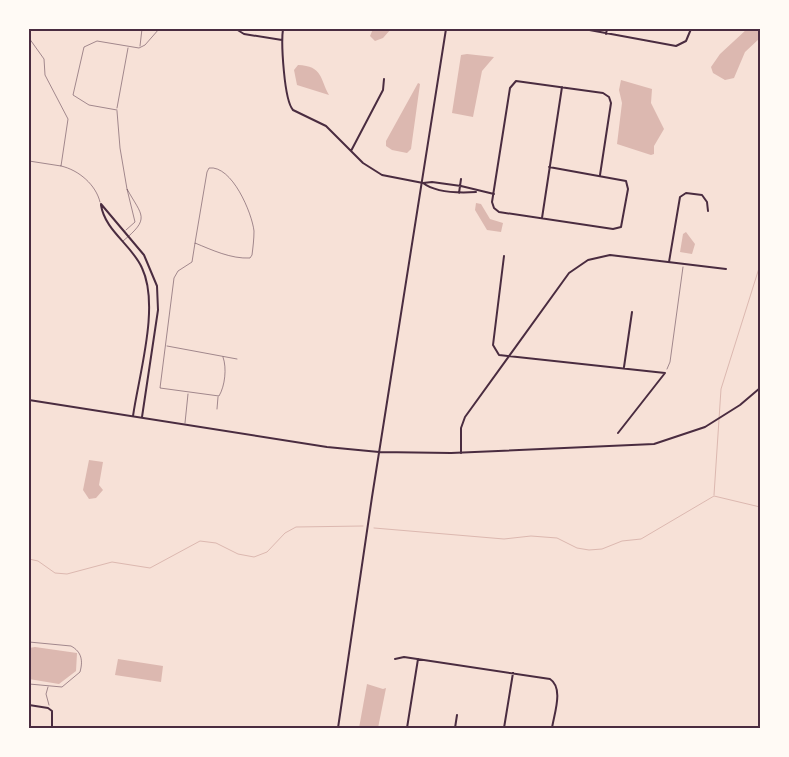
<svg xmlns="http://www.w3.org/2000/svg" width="789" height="757" font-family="'Open Sans',sans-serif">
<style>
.water{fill:#dcb8b0}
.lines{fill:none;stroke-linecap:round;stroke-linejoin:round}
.stream{stroke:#dcb8b0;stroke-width:1}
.path{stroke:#4a2c40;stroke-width:0.5}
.service{stroke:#4a2c40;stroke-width:0.5}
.minor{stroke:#4a2c40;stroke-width:2}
.tertiary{stroke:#4a2c40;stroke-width:2}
.neatline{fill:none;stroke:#4a2c40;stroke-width:2}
</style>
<rect width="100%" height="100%" fill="#f7e1d7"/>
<path class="water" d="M 373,29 L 391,29 L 383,38 L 375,41 L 370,36 Z
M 747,29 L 760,29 L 760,38 L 745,52 L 734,78 L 725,80 L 713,73 L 711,67 L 720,54 Z
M 467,54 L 494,57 L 482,71 L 473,117 L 452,113 L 461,55 Z
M 298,65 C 323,66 320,79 329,95 L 297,85 L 294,70 Z
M 621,80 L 652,89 L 651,103 L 664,129 L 654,146 L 654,154 L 651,155 L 617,144 L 622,103 L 619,90 Z
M 418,83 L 420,84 L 411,149 L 407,153 L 392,150 L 386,146 L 386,141 Z
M 476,203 L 481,204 L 490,219 L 503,223 L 501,232 L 487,230 L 475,210 Z
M 686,232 L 695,244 L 692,254 L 680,252 L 683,234 Z
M 89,460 L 103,462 L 99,485 L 103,490 L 96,498 L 89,499 L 83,490 Z
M 35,647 L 77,653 L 76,671 L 59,684 L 29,679 L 29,648 Z
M 118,659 L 163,666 L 161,682 L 115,675 Z
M 367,684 L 383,689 L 386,688 L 378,728 L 359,728 Z"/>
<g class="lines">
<path class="stream" d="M 714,495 L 721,389 L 760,265
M 374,528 L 504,539 L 531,536 L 557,538 L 577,548 L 589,550 L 602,549 L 622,541 L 641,539 L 714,496 L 760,507
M 29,559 L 38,561 L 55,573 L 67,574 L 112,562 L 150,568 L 200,541 L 216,543 L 238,554 L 254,557 L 267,552 L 285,533 L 296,527 L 363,526"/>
<path class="path" d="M 667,369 L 670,362 L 683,267
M 29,642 L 71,646 C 82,652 83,661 80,672 L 62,687 L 29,684
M 48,687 L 46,694 L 49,705"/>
<path class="service" d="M 29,38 L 44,59 L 45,75 L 68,119 L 61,166 L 29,161
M 140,46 L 142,29
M 117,108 L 128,48
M 117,110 L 89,105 L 73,95 L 84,47 L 97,41 L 139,48 L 145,45 L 159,29
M 117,111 L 120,148 L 127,189
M 61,166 C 79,170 96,185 100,202
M 123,241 C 151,218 142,216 127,189 L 135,222 L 126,230
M 195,243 L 207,172 L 209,168 C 232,165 252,213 254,231 C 254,239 253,247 252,255 L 250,258 C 231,259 212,250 195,243 L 192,262 L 178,271 L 174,278 L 160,388 L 219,396 C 225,386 227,368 223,357
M 167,346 L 237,359
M 217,409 L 218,397
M 185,423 L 188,394"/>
<path class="minor" d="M 236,29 L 244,34 L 282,40
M 283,29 C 281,43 284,100 293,110 L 326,126 L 363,163 L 382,175 L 423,183 L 432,182 L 461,186 L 494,194
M 584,29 L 676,46 L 686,41 L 691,29
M 606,34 L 607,29
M 351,151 L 383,90 L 384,79
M 549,167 L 626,181 L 628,189 L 621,227 L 613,229 L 499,212 L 494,208 L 492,202 L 510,88 L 516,81 L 603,93 L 609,97 L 611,103 L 600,175
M 423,183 C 436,193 460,193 476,192
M 459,193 L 461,179
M 101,204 L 144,255 L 157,286 L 158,310 L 142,417
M 101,205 C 105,231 132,245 142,268 C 160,306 139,374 133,416
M 542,218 L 562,87
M 504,256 L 493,345 L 499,355 L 665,373 L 618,433
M 669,262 L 680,197 L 686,193 L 702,195 L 707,202 L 708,211
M 624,367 L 632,312
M 461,453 L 461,428 L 465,417 L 569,273 L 588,260 L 610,255 L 726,269
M 395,659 L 404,657 L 550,679 C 564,688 554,714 552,728
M 29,705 L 48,708 L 52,711 L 52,728
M 407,728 L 418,659
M 455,728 L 457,715
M 504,728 L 513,673"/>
<path class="tertiary" d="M 29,400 L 327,447 L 379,452 L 451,453 L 654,444 L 705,427 L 740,405 L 760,388
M 338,728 L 372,497 L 446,29"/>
</g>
<rect width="789" height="757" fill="none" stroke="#fffaf5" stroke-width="60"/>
<rect x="30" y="30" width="729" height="697" class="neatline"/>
</svg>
